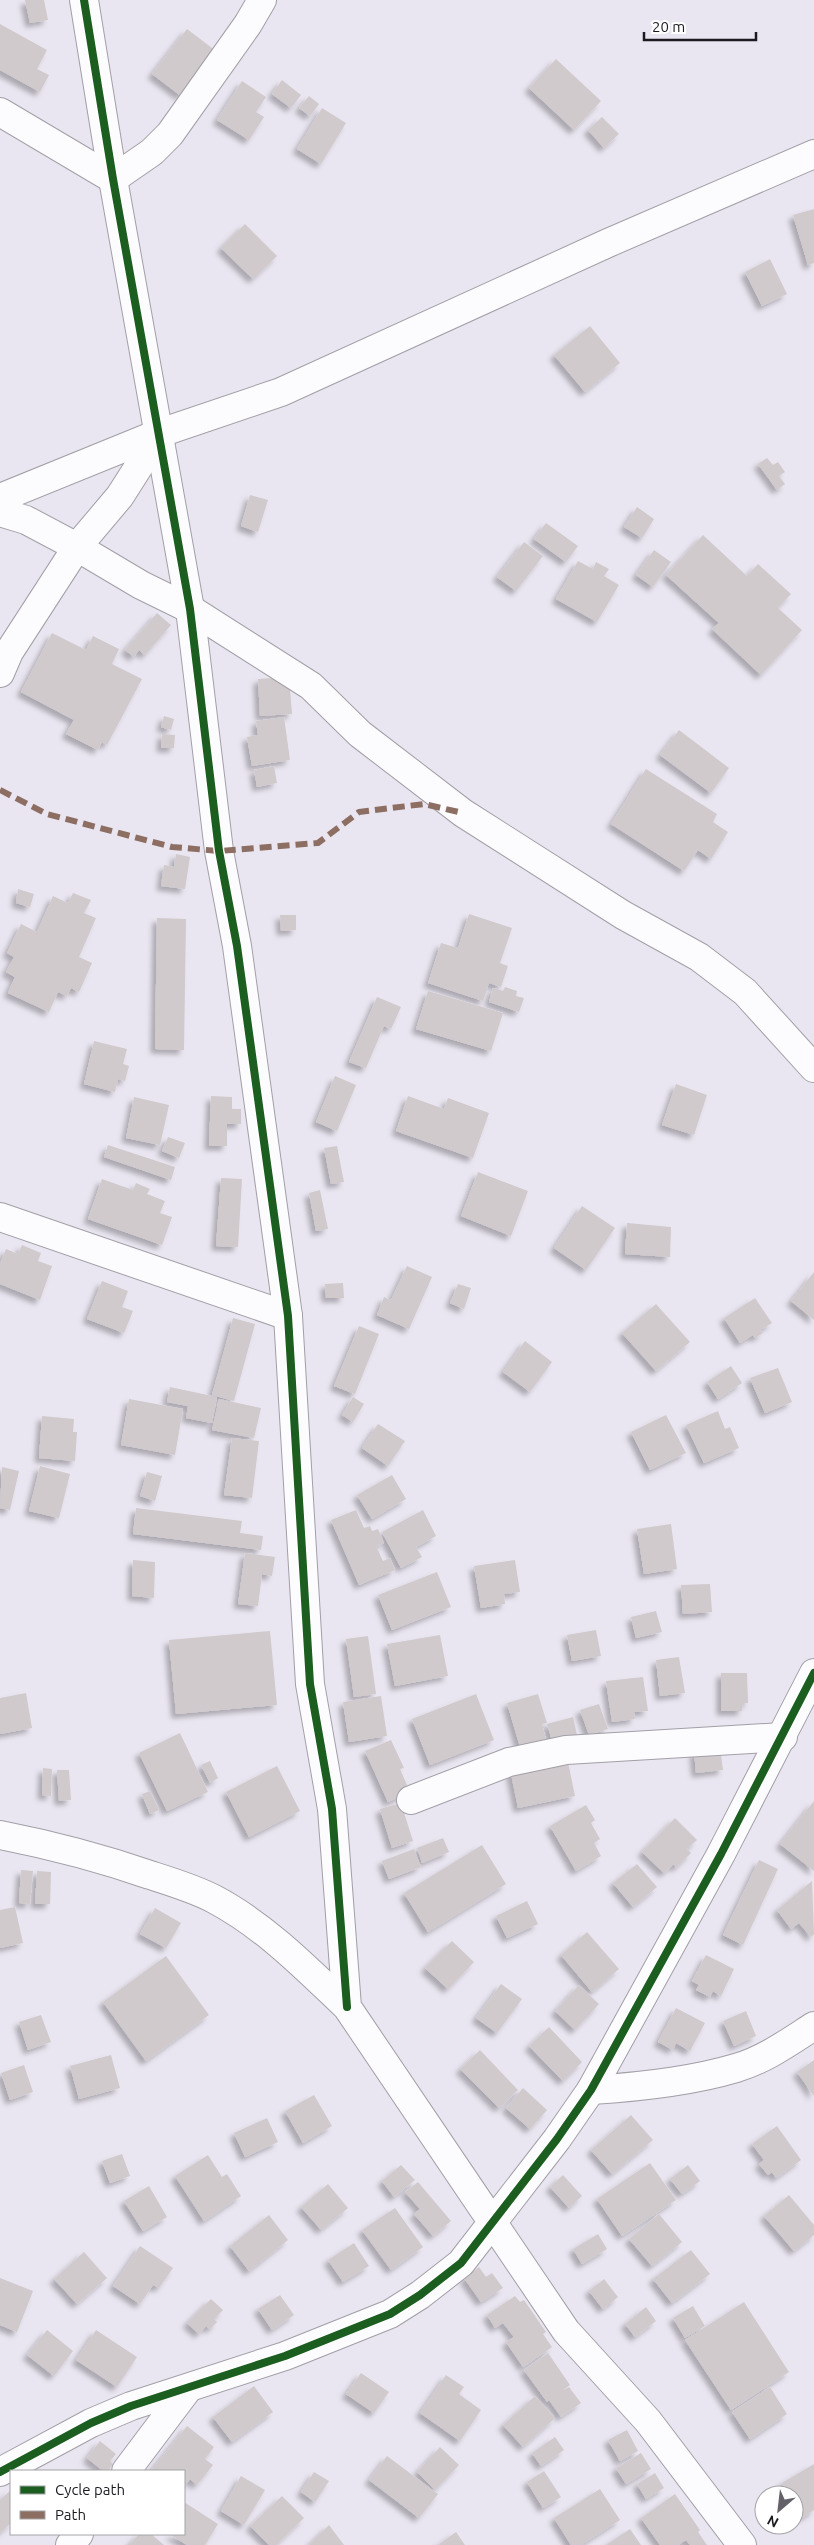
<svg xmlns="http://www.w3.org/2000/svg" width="814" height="2545" font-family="Ubuntu,sans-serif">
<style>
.building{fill:#d0cacc;filter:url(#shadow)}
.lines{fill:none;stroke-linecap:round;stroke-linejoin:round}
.street-casing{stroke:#a29fa7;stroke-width:30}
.secondary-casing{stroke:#a29fa7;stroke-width:30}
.street{stroke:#fcfbfd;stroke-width:28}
.secondary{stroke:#fcfbfd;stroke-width:28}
.quiet{stroke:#8d6e63;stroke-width:6;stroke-dasharray:12 6;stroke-linecap:butt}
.cycleway-casing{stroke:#fff;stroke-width:11}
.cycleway{stroke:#1b5e20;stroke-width:8}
</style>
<defs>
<filter id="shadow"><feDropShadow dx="-4.5" dy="4.5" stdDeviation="2.5" flood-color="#0004"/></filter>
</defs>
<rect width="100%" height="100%" fill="#eae6f1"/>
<path class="building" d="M 25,0 L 44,0 L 48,20 L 30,23 Z
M 0,24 L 47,50 L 37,69 L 49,75 L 40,92 L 0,70 Z
M 187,29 L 216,51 L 181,96 L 152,74 Z
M 556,59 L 601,101 L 574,130 L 529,88 Z
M 282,80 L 301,95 L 291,108 L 272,94 Z
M 242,81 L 266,97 L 256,112 L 264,117 L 249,140 L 217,120 Z
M 309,96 L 319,104 L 310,116 L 299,108 Z
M 322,108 L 346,123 L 321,164 L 297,149 Z
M 602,117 L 619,134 L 604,148 L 588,130 Z
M 814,209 L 814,263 L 808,265 L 793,215 Z
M 245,224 L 277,256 L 253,279 L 221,248 Z
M 770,259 L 787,294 L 762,306 L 745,272 Z
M 590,326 L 620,363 L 585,392 L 554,355 Z
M 767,458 L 773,465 L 778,462 L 785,472 L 779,476 L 785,484 L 777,490 L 758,464 Z
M 250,495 L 268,500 L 258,532 L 241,526 Z
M 637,507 L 654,519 L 642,538 L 624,527 Z
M 546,523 L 578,546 L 566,562 L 534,539 Z
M 703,535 L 747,576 L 758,564 L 791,594 L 778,608 L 802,630 L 761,675 L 712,629 L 719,623 L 666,575 Z
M 524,542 L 543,556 L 516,591 L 497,577 Z
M 654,550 L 671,562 L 653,587 L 636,575 Z
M 578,561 L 593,569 L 596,562 L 609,569 L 604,576 L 619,585 L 597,622 L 556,599 Z
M 157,613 L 171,625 L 145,655 L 139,650 L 134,657 L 125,650 Z
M 52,633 L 86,650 L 93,636 L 119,649 L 112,664 L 142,679 L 107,745 L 102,742 L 98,750 L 66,734 L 74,720 L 21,692 Z
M 289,677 L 292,714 L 260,716 L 258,679 Z
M 164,716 L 174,719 L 171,730 L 161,727 Z
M 284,717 L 290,760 L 252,766 L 247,737 L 258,735 L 256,721 Z
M 679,730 L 729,768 L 711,793 L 660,755 Z
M 162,734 L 175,735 L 174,748 L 161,748 Z
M 274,766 L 277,783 L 257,787 L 254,770 Z
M 646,769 L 717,814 L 713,822 L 728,832 L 711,859 L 698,850 L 684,871 L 611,824 Z
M 176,854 L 190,857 L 185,889 L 161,886 L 164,865 L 174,867 Z
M 18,889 L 34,894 L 30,907 L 16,903 Z
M 73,893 L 91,900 L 84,913 L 96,918 L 79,957 L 92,963 L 79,992 L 71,988 L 67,996 L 58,992 L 49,1012 L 8,993 L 15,977 L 6,972 L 14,957 L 7,953 L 21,924 L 37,932 L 53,896 L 68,903 Z
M 469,914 L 512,928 L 500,963 L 508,966 L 501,987 L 489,983 L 483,1001 L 428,983 L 441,943 L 458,948 Z
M 280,915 L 296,915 L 296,930 L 281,931 Z
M 157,918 L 186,919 L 184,1050 L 155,1049 Z
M 505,987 L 517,991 L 516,996 L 524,998 L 519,1012 L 489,1002 L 493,988 L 503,991 Z
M 428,991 L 503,1013 L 491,1051 L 416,1029 Z
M 377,997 L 401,1007 L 391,1029 L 384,1026 L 366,1068 L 349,1062 Z
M 94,1041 L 127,1049 L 123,1064 L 129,1066 L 125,1081 L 118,1079 L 115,1092 L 84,1084 Z
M 335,1076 L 356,1085 L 337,1131 L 316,1122 Z
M 676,1084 L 707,1095 L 694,1135 L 662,1125 Z
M 211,1096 L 232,1097 L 232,1109 L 241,1109 L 241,1124 L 227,1124 L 227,1146 L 209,1146 Z
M 408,1096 L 444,1109 L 448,1098 L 489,1113 L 473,1158 L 396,1131 Z
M 134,1097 L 169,1105 L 160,1145 L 126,1138 Z
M 168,1137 L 185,1143 L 179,1158 L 162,1151 Z
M 108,1145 L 175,1167 L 171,1180 L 104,1157 Z
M 337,1146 L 344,1182 L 331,1184 L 324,1148 Z
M 478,1172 L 528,1191 L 511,1236 L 461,1216 Z
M 221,1178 L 242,1179 L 238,1247 L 216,1246 Z
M 102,1179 L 133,1190 L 136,1183 L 150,1189 L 147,1194 L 165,1201 L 160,1213 L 172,1217 L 162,1245 L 88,1219 Z
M 320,1190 L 328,1229 L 316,1231 L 309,1193 Z
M 582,1206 L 615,1228 L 586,1270 L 554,1248 Z
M 627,1223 L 671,1227 L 670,1257 L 625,1254 Z
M 22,1245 L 41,1253 L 38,1261 L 52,1266 L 40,1300 L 0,1284 L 0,1264 L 6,1249 L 18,1254 Z
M 407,1266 L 432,1277 L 409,1329 L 377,1315 L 384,1297 L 391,1300 Z
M 814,1272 L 814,1320 L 791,1301 Z
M 102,1281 L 128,1291 L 122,1307 L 133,1311 L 124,1333 L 87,1319 Z
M 343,1283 L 344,1298 L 326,1298 L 325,1284 Z
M 458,1284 L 471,1288 L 464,1309 L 450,1303 Z
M 755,1298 L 772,1323 L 760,1330 L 763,1333 L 755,1338 L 753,1335 L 740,1343 L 724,1318 Z
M 656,1304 L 690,1342 L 656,1371 L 622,1333 Z
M 233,1318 L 255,1324 L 234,1401 L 212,1395 Z
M 359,1326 L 379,1334 L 355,1394 L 334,1386 Z
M 525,1341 L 552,1362 L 530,1392 L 503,1372 Z
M 731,1366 L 742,1383 L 718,1399 L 707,1382 Z
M 778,1368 L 792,1402 L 765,1413 L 750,1378 Z
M 170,1387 L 217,1397 L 212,1423 L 186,1418 L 188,1406 L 167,1402 Z
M 353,1397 L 364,1404 L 353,1422 L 342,1415 Z
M 129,1399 L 183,1409 L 175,1455 L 121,1445 Z
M 219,1399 L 261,1408 L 254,1438 L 212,1430 Z
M 718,1411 L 725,1429 L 730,1427 L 739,1448 L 704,1463 L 686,1425 Z
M 666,1415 L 686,1453 L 650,1470 L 631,1432 Z
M 42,1416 L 74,1419 L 73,1432 L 77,1432 L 75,1461 L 39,1458 Z
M 378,1424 L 405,1441 L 388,1466 L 362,1448 Z
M 232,1438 L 259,1441 L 252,1498 L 224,1495 Z
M 40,1466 L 70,1474 L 59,1518 L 29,1511 Z
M 2,1467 L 19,1471 L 10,1510 L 0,1508 Z
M 147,1472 L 162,1476 L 155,1501 L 140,1496 Z
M 392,1475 L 406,1499 L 372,1519 L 357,1495 Z
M 136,1508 L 242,1521 L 240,1533 L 263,1536 L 261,1550 L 133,1534 Z
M 356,1510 L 364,1528 L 370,1526 L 372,1531 L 378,1529 L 384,1543 L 376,1546 L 383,1561 L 390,1558 L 395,1570 L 359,1585 L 331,1520 Z
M 423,1510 L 436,1536 L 416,1547 L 422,1557 L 401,1568 L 382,1532 Z
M 671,1524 L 677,1569 L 644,1574 L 637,1529 Z
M 245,1553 L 275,1557 L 272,1576 L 262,1574 L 258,1606 L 238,1604 Z
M 133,1560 L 155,1562 L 154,1598 L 132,1596 Z
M 515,1560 L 520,1592 L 504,1594 L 505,1604 L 481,1608 L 474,1566 Z
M 437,1572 L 451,1607 L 392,1630 L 378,1595 Z
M 710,1584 L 712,1612 L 683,1614 L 681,1585 Z
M 656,1611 L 662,1632 L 636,1638 L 631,1617 Z
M 596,1630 L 601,1656 L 572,1661 L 567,1635 Z
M 270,1631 L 277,1705 L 176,1714 L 169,1640 Z
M 440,1635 L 448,1676 L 395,1686 L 387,1644 Z
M 368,1636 L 376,1694 L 354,1697 L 346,1639 Z
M 679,1657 L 685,1693 L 660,1696 L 656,1660 Z
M 721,1673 L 747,1673 L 748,1703 L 743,1703 L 742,1711 L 721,1711 Z
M 643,1677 L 648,1711 L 634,1712 L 635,1719 L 612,1722 L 606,1681 Z
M 26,1693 L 32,1728 L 0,1734 L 0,1698 Z
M 476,1694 L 494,1740 L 430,1765 L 412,1719 Z
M 538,1694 L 547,1723 L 542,1724 L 546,1740 L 520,1747 L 507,1703 Z
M 381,1696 L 387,1736 L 349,1742 L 343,1702 Z
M 599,1704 L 608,1729 L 589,1735 L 580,1710 Z
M 573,1717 L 577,1735 L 552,1741 L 547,1724 Z
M 180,1733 L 208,1792 L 167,1811 L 139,1753 Z
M 391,1740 L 404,1768 L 400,1769 L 410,1792 L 388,1802 L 365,1751 Z
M 720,1748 L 723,1770 L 696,1773 L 694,1751 Z
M 567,1757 L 575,1796 L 518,1808 L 510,1769 Z
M 210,1761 L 218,1778 L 210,1783 L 201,1765 Z
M 277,1766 L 300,1811 L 249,1837 L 226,1792 Z
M 43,1768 L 52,1769 L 51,1796 L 42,1795 Z
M 57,1770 L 69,1770 L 71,1800 L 59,1801 Z
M 150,1791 L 159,1810 L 150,1814 L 142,1794 Z
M 814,1801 L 814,1871 L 780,1844 Z
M 401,1803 L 413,1841 L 392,1848 L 380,1809 Z
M 586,1805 L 595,1820 L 591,1823 L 600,1839 L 594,1843 L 601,1856 L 576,1871 L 550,1826 Z
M 675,1818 L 697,1840 L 687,1849 L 691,1853 L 676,1868 L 674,1864 L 664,1873 L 642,1852 Z
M 443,1838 L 449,1852 L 422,1863 L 417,1848 Z
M 482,1845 L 506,1884 L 428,1932 L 404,1893 Z
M 414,1849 L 421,1867 L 389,1879 L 382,1861 Z
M 759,1860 L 778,1869 L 743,1945 L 723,1935 Z
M 637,1864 L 657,1887 L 633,1907 L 613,1883 Z
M 21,1870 L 33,1871 L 30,1904 L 19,1903 Z
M 37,1871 L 51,1872 L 50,1904 L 35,1904 Z
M 812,1881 L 814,1934 L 811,1937 L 799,1923 L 791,1929 L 777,1910 Z
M 527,1901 L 538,1924 L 507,1938 L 496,1916 Z
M 15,1907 L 23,1943 L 0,1948 L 0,1910 Z
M 155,1908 L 181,1923 L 166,1948 L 140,1934 Z
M 587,1932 L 619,1969 L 592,1992 L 561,1955 Z
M 452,1941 L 474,1962 L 448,1989 L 425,1968 Z
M 706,1955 L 734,1969 L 721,1996 L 713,1991 L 710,1997 L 696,1990 L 699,1985 L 692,1981 Z
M 166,1956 L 209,2015 L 146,2061 L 103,2002 Z
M 501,1984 L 522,1999 L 497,2033 L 476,2018 Z
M 579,1985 L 599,2004 L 575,2030 L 555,2011 Z
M 676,2008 L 705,2023 L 690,2051 L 676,2043 L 673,2050 L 658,2042 Z
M 746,2011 L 756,2036 L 734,2046 L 723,2021 Z
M 41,2015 L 51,2042 L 28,2050 L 19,2022 Z
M 549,2027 L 582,2062 L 563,2081 L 529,2046 Z
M 480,2050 L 518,2090 L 499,2108 L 460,2069 Z
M 111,2055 L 120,2088 L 79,2099 L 70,2066 Z
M 814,2060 L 814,2096 L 797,2072 Z
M 24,2065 L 33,2092 L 10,2100 L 1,2073 Z
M 523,2088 L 547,2110 L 530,2129 L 506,2108 Z
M 314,2095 L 332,2126 L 303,2143 L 285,2111 Z
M 631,2115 L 653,2140 L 612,2174 L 591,2150 Z
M 267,2118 L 278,2142 L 245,2157 L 234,2133 Z
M 777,2126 L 801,2160 L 776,2178 L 772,2172 L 768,2175 L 759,2164 L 764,2160 L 752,2144 Z
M 122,2154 L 130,2176 L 110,2183 L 102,2161 Z
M 208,2155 L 222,2177 L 227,2174 L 241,2196 L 204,2221 L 175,2176 Z
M 650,2163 L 676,2200 L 622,2236 L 597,2199 Z
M 401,2165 L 415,2180 L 394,2197 L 382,2181 Z
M 688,2165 L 700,2181 L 682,2194 L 670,2179 Z
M 563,2175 L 582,2196 L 569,2208 L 550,2187 Z
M 418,2182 L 451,2221 L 433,2236 L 414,2214 L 420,2209 L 405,2192 Z
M 328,2184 L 348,2208 L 321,2230 L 301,2207 Z
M 149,2186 L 167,2217 L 143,2231 L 124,2201 Z
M 789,2195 L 814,2225 L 814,2235 L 794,2251 L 764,2216 Z
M 395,2208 L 423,2247 L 391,2270 L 362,2230 Z
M 659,2214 L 682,2242 L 652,2266 L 629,2239 Z
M 269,2215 L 288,2240 L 249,2271 L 230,2246 Z
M 598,2234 L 607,2249 L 582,2264 L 573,2249 Z
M 354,2243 L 369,2266 L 343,2282 L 328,2260 Z
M 140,2246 L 173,2268 L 159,2288 L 153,2285 L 140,2304 L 113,2286 Z
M 691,2250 L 710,2274 L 672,2303 L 653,2279 Z
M 84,2252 L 107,2278 L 77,2304 L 54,2279 Z
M 479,2267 L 486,2277 L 492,2273 L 503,2288 L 481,2302 L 464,2278 Z
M 0,2278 L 33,2291 L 17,2332 L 0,2325 Z
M 604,2279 L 618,2297 L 603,2309 L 589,2291 Z
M 280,2295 L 294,2315 L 272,2330 L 258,2309 Z
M 515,2296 L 520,2302 L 524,2300 L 546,2332 L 543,2334 L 552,2347 L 523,2367 L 506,2342 L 514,2337 L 503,2323 L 495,2328 L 487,2315 Z
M 211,2299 L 223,2310 L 214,2319 L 217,2322 L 210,2329 L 206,2326 L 199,2334 L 187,2323 Z
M 744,2302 L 789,2372 L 731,2410 L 685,2340 Z
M 693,2306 L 705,2326 L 685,2338 L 673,2318 Z
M 646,2307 L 656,2321 L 635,2337 L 625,2324 Z
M 47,2330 L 73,2351 L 54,2376 L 27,2355 Z
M 96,2330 L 137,2357 L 117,2387 L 76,2360 Z
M 548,2353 L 570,2385 L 559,2393 L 569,2387 L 581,2403 L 561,2417 L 549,2400 L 547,2402 L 524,2370 Z
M 361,2373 L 389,2392 L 374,2413 L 346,2394 Z
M 446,2375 L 464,2387 L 459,2394 L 481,2410 L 460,2441 L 420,2413 Z
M 254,2386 L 273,2412 L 232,2442 L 213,2417 Z
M 770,2387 L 787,2414 L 750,2439 L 732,2412 Z
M 535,2396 L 555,2418 L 523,2447 L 503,2425 Z
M 187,2426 L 214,2447 L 205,2459 L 213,2465 L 197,2485 L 190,2479 L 184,2487 L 184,2471 L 151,2471 Z
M 627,2430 L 638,2451 L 620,2461 L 608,2440 Z
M 555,2437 L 564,2450 L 541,2466 L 532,2453 Z
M 100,2441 L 116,2454 L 110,2461 L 113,2464 L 108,2471 L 103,2471 L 87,2458 Z
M 440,2447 L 459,2465 L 435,2490 L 417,2472 Z
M 641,2453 L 651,2469 L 626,2484 L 616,2468 Z
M 387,2456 L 438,2494 L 419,2518 L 369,2480 Z
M 814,2464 L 814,2510 L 802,2518 L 794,2504 L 794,2495 L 789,2495 L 782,2483 Z
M 544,2471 L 561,2497 L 543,2508 L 527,2482 Z
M 314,2472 L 329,2481 L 315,2502 L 301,2492 Z
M 655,2473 L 664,2488 L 646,2499 L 637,2484 Z
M 241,2476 L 265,2490 L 244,2525 L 221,2511 Z
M 600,2489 L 620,2520 L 581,2545 L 571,2545 L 554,2518 Z
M 11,2490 L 11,2523 L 0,2533 L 0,2500 Z
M 675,2494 L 700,2530 L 698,2532 L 707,2545 L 690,2545 L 686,2540 L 678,2545 L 660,2545 L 641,2518 Z
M 282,2496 L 304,2518 L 276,2545 L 269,2545 L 250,2526 Z
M 184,2502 L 218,2524 L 205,2545 L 187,2545 L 169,2534 L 184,2534 Z
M 329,2525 L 344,2545 L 309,2545 Z
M 630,2529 L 641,2545 L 606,2545 Z
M 456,2532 L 465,2545 L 438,2545 Z
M 139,2534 L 151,2534 L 164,2545 L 129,2545 Z"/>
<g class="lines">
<defs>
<path id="street" d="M 0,112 L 113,179 L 152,152 L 170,134 L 248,24 L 262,0
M 0,498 L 160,433 L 281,392 L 608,243 L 814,154
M 0,512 L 26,520 L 77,547 L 141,585 L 190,609 L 311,686 L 360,734 L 463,813 L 623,915 L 699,957 L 745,992 L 814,1068
M 0,673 L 9,652 L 77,547 L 120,496 L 160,433
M 0,1217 L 288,1316
M 411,1800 L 509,1762 L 566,1750 L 783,1737
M 591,2090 C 639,2087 689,2082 736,2068 C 764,2060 789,2042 814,2026
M 126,2471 L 187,2390
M 70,2545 L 79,2534"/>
<path id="secondary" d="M 84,0 L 113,179 L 190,609 L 219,851 L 237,946 L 288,1316 L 310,1684 L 332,1809 L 347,2007
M 0,1835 C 51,1845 101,1858 150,1875 C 172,1882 195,1889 214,1899 C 265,1926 306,1968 347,2007 L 566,2331 L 648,2421 L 742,2545
M 0,2472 L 91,2423 L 131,2406 L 285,2356 L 390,2314 L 420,2295 L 461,2263 L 557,2139 L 591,2090 L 721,1854 L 814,1673"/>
</defs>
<use href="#street" class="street-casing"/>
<use href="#secondary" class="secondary-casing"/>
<use href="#street" class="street"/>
<use href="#secondary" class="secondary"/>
<path class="quiet" d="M 0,790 L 47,814 L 172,847 L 219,851 L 318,843 L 359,812 L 424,804 L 463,813"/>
<defs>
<path id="cycleway" d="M 84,0 L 113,179 L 190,609 L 219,851 L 237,946 L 288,1316 L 310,1684 L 332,1809 L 347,2007
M 0,2472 L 91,2423 L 131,2406 L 285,2356 L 390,2314 L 420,2295 L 461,2263 L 557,2139 L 591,2090 L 721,1854 L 814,1673"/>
</defs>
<use href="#cycleway" class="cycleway-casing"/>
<use href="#cycleway" class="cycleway"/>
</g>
<rect x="10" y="2470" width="175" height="65" fill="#ffffff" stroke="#a4a3a6"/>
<rect x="20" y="2486" width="25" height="8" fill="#1b5e20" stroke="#a4a3a6"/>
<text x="55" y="2495" font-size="15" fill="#1c1920">Cycle path</text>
<rect x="20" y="2511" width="25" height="8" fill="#8d6e63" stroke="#a4a3a6"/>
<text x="55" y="2520" font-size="15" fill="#1c1920">Path</text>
<g transform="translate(779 2510) rotate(208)"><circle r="24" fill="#ffffff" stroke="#a4a3a6"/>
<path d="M0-4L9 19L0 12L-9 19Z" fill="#646169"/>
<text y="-8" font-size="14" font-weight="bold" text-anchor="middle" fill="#1c1920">N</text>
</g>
<path d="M644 32v8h112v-8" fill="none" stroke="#1c1920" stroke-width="2.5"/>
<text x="652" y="32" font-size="15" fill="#1c1920" stroke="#ffffff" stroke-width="4" paint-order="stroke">20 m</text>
</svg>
